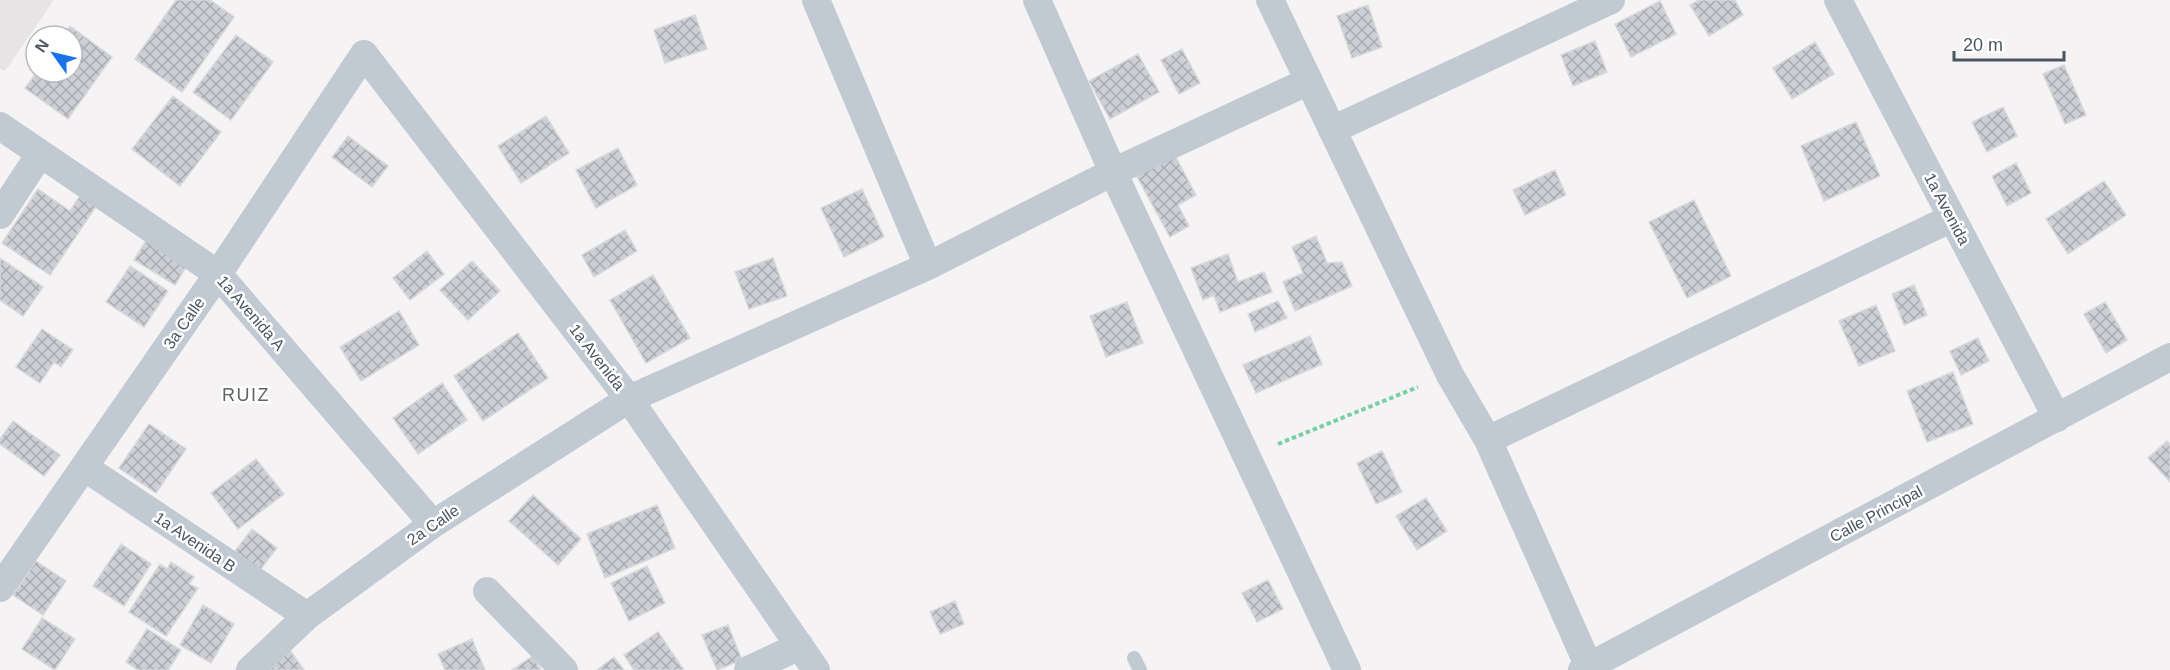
<svg xmlns="http://www.w3.org/2000/svg" width="2170" height="670" font-family="Arial,sans-serif">
<style>
.education{fill:#e6e4e5}
.building{fill:url(#building-cross-hatch);stroke:#d7d9de;stroke-width:1.5}
.lines{fill:none;stroke-linecap:round;stroke-linejoin:round}
.path{stroke:#7ad0a6;stroke-width:4;stroke-dasharray:4.5 3;stroke-linecap:butt}
.service{stroke:#c1cad2;stroke-width:14}
.minor{stroke:#c1cad2;stroke-width:28}
.labels{text-anchor:middle;dominant-baseline:central;stroke-width:5;stroke-linejoin:round;paint-order:stroke}
.street-label{font-size:16px;fill:#4a5661;stroke:#fff}
.neighbourhood-label{font-size:18px;letter-spacing:1.5px;fill:#5f6368;stroke:#fff}
</style>
<defs>
<pattern id="building-cross-hatch" width="8" height="8" patternUnits="userSpaceOnUse" patternTransform="scale(1.5)"><rect width="8" height="8" fill="#cdcfd5"/><path d="M0 0l8 8M0 8l8-8" fill="none" stroke="#a8abb0"/></pattern>
</defs>
<rect width="100%" height="100%" fill="#f5f3f3"/>
<path class="education" d="M 0,0 L 54,0 L 5,71 L 0,69 Z"/>
<path class="building" d="M 176,0 L 210,0 L 234,17 L 182,92 L 135,59 Z
M 1699,0 L 1735,0 L 1743,15 L 1709,36 L 1690,5 Z
M 1660,1 L 1676,34 L 1631,57 L 1615,24 Z
M 1368,5 L 1382,47 L 1352,58 L 1337,16 Z
M 695,15 L 707,49 L 665,63 L 654,30 Z
M 70,26 L 112,57 L 68,119 L 25,88 L 37,72 L 72,72 L 72,36 L 63,36 Z
M 236,35 L 273,62 L 231,120 L 193,92 Z
M 1595,41 L 1607,72 L 1573,86 L 1561,55 Z
M 1815,42 L 1834,74 L 1792,99 L 1773,68 Z
M 1182,49 L 1200,83 L 1179,94 L 1161,60 Z
M 1138,54 L 1159,92 L 1110,119 L 1089,81 Z
M 2064,65 L 2086,115 L 2065,124 L 2043,74 Z
M 173,96 L 221,132 L 180,186 L 132,149 Z
M 2003,107 L 2017,136 L 1987,152 L 1972,122 Z
M 546,116 L 569,153 L 521,183 L 498,146 Z
M 1856,122 L 1880,176 L 1824,201 L 1801,146 Z
M 348,136 L 388,166 L 372,187 L 332,157 Z
M 618,148 L 637,185 L 596,208 L 576,170 Z
M 1173,152 L 1196,195 L 1178,205 L 1189,226 L 1170,237 L 1135,173 Z
M 2016,163 L 2031,193 L 2007,206 L 1992,176 Z
M 1555,170 L 1566,195 L 1525,215 L 1513,190 Z
M 2104,181 L 2126,215 L 2068,254 L 2046,219 Z
M 38,189 L 70,211 L 83,191 L 99,202 L 50,275 L 2,243 Z
M 862,189 L 884,237 L 844,257 L 821,208 Z
M 1694,200 L 1731,276 L 1687,298 L 1649,222 Z
M 625,230 L 637,251 L 594,277 L 582,255 Z
M 1316,236 L 1327,263 L 1342,262 L 1352,286 L 1295,311 L 1283,282 L 1303,273 L 1292,247 Z
M 147,239 L 188,264 L 175,285 L 134,260 Z
M 427,251 L 444,274 L 410,300 L 393,278 Z
M 1228,254 L 1238,282 L 1264,272 L 1272,292 L 1220,312 L 1214,295 L 1203,300 L 1191,268 Z
M 0,258 L 43,287 L 23,316 L 0,300 Z
M 773,258 L 787,296 L 749,309 L 735,272 Z
M 472,261 L 500,291 L 468,320 L 440,290 Z
M 130,266 L 168,291 L 144,327 L 106,302 Z
M 653,275 L 690,338 L 646,363 L 610,300 Z
M 1914,285 L 1927,315 L 1904,325 L 1892,294 Z
M 1278,301 L 1287,318 L 1255,332 L 1248,314 Z
M 1127,302 L 1143,343 L 1106,357 L 1090,316 Z
M 2105,302 L 2127,340 L 2106,353 L 2084,314 Z
M 1876,305 L 1895,351 L 1859,366 L 1839,321 Z
M 399,311 L 419,345 L 361,381 L 340,347 Z
M 42,329 L 73,350 L 61,367 L 54,362 L 40,383 L 16,367 Z
M 518,333 L 548,378 L 483,421 L 454,376 Z
M 1310,336 L 1322,364 L 1256,393 L 1243,365 Z
M 1978,338 L 1989,361 L 1961,375 L 1950,351 Z
M 1953,372 L 1973,424 L 1927,442 L 1907,391 Z
M 442,383 L 467,420 L 418,454 L 393,418 Z
M 13,421 L 60,455 L 44,476 L 0,444 L 0,439 Z
M 149,424 L 186,449 L 156,493 L 119,468 Z
M 2167,441 L 2170,444 L 2170,482 L 2148,458 Z
M 1382,451 L 1402,492 L 1376,504 L 1357,463 Z
M 256,459 L 284,494 L 238,529 L 211,493 Z
M 533,495 L 581,539 L 558,565 L 509,521 Z
M 1426,498 L 1447,531 L 1417,550 L 1396,516 Z
M 657,505 L 675,548 L 605,578 L 587,534 Z
M 252,529 L 277,548 L 260,570 L 235,551 Z
M 121,544 L 151,564 L 124,606 L 93,586 Z
M 36,561 L 66,581 L 43,615 L 13,595 Z
M 171,562 L 194,577 L 189,584 L 198,588 L 166,636 L 129,612 L 160,564 L 167,569 Z
M 647,566 L 665,603 L 629,621 L 611,583 Z
M 1268,580 L 1283,609 L 1257,622 L 1242,593 Z
M 955,601 L 964,624 L 940,634 L 930,612 Z
M 203,605 L 234,624 L 211,663 L 180,645 Z
M 42,618 L 75,639 L 55,670 L 22,649 Z
M 728,625 L 742,660 L 717,670 L 702,635 Z
M 147,629 L 181,650 L 168,670 L 138,670 L 126,662 Z
M 658,632 L 684,670 L 634,670 L 624,655 Z
M 472,639 L 485,670 L 445,670 L 438,654 Z
M 287,646 L 304,670 L 266,670 Z
M 533,656 L 541,670 L 512,670 Z
M 614,657 L 624,670 L 597,670 Z"/>
<g class="lines">
<path class="path" d="M 1278,444 L 1418,387"/>
<path class="service" d="M 1134,658 L 1140,670"/>
<path class="minor" d="M 816,0 L 928,266
M 1037,0 L 1113,172 L 1347,670
M 1270,0 L 1450,375 L 1488,440 L 1589,667
M 1838,0 L 2057,418
M 0,126 L 218,274 L 433,524
M 1332,130 L 1611,0
M 0,215 L 40,154
M 1488,440 L 1952,218
M 84,467 L 307,616
M 0,588 L 218,274 L 364,54 L 629,399 L 816,670
M 487,591 L 564,670
M 250,670 L 307,616 L 433,524 L 629,399 L 928,266 L 1113,172 L 1309,81
M 748,670 L 800,646
M 1582,670 L 2170,357"/>
</g>
<g class="labels">
<g class="street-label">
<text transform="translate(1947 209) rotate(62)">1a Avenida</text>
<text transform="translate(251 313) rotate(49)">1a Avenida A</text>
<text transform="translate(184 323) rotate(-55)">3a Calle</text>
<text transform="translate(597 357) rotate(52)">1a Avenida</text>
<text transform="translate(1876 514) rotate(-28)">Calle Principal</text>
<text transform="translate(433 525) rotate(-34)">2a Calle</text>
<text transform="translate(195 542) rotate(34)">1a Avenida B</text>
</g>
<g class="neighbourhood-label">
<text x="246" y="395">RUIZ</text>
</g>
</g>
<g transform="translate(54 54) rotate(304)"><circle r="28" fill="#ffffff" stroke="#b7bbc0" stroke-width="1.5"/>
<path d="M0-4.5L10 22L0 15L-10 22Z" fill="#1a73e8"/>
<text y="-9" font-size="16" font-weight="bold" text-anchor="middle" fill="#4a5661">N</text>
</g>
<path d="M1954 51v9h110v-9" fill="none" stroke="#4a5661" stroke-width="3"/>
<text x="1963" y="51" font-size="18" fill="#4a5661" stroke="#ffffff" stroke-width="4.5" paint-order="stroke">20 m</text>
</svg>
